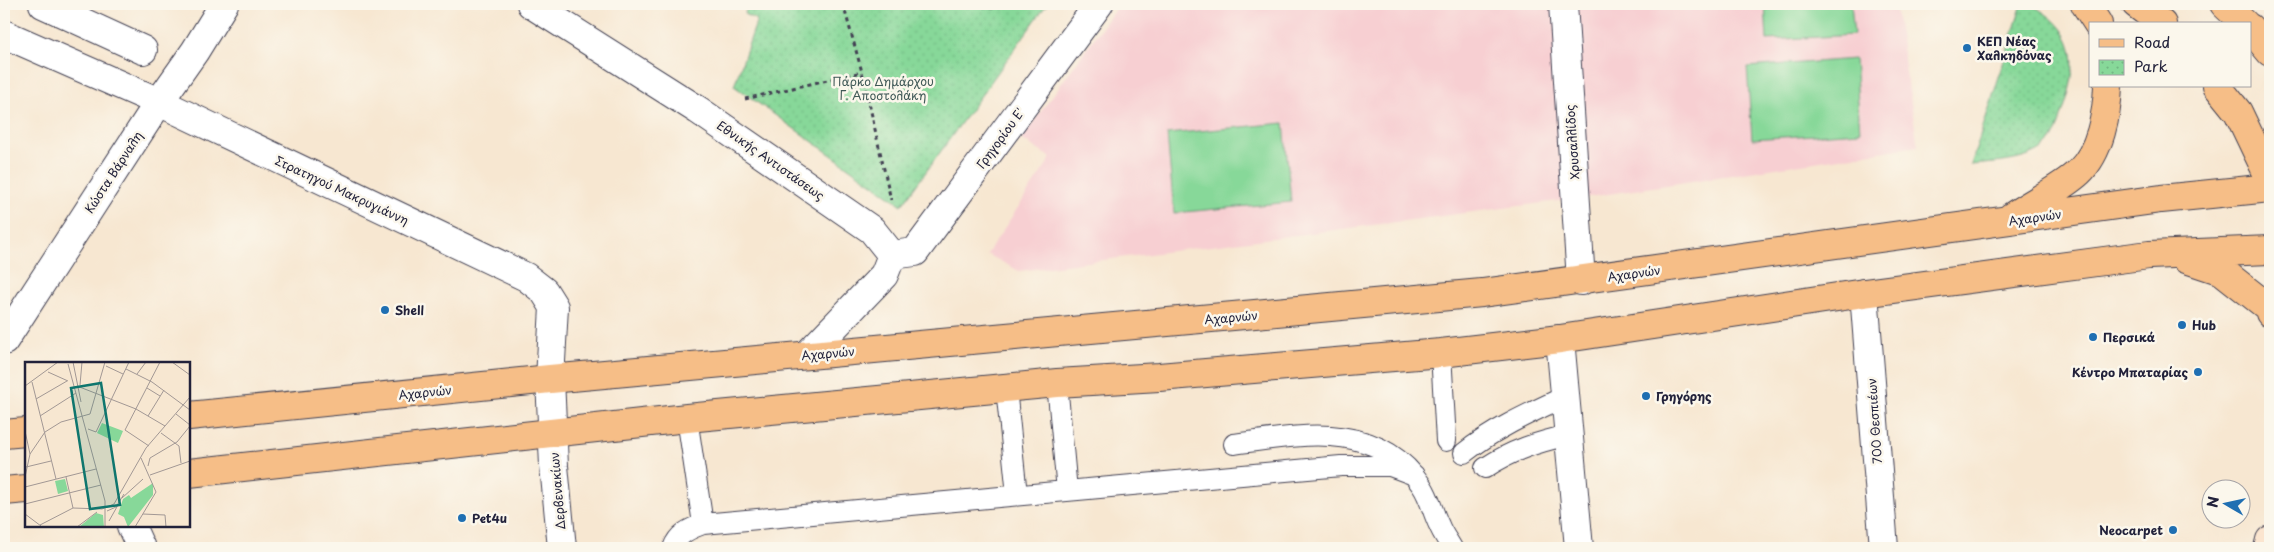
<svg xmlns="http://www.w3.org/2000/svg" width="2274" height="552" font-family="'Playpen Sans',sans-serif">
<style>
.built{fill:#f7cfd2}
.park{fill:url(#park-dots);stroke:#547d6a}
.pitch{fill:#87d899;stroke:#547d6a}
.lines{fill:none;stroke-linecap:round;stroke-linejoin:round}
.service-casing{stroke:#424052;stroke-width:22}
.pedestrian-casing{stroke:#424052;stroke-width:30}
.minor-casing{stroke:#424052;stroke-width:30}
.tertiary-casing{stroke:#424052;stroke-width:30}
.secondary-casing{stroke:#424052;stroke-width:30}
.primary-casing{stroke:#424052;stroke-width:30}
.path{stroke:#424052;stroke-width:3;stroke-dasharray:4 4;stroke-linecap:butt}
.service{stroke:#fff;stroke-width:20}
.pedestrian{stroke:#fff;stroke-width:28}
.minor{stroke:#fff;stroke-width:28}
.tertiary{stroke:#fff;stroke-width:28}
.secondary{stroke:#fbe5cf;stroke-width:28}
.primary{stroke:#f6be87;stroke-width:28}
.poi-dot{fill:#1f6fb2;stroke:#fbf7ec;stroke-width:2}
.labels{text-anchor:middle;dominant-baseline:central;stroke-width:5;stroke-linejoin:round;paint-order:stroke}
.poi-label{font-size:12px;font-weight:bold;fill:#22223b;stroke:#fbf7ec;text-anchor:start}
.park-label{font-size:12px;fill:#405957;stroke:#fbf7ec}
.street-label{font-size:12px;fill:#22223b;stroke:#fbf7ec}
.inset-road{fill:none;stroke:#a29895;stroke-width:1}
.view{fill:#0f766e;fill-opacity:0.15;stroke:#0f766e;stroke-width:2.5}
.inset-edge{fill:none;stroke:#22223b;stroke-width:2.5}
</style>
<defs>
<pattern id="park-dots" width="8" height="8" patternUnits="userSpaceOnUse" patternTransform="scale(1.25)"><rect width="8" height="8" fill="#87d899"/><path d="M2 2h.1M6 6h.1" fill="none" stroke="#74b985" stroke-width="1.8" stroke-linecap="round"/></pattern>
</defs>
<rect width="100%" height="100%" fill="#fbf7ec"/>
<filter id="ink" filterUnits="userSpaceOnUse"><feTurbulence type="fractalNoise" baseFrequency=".02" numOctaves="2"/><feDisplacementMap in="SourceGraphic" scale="10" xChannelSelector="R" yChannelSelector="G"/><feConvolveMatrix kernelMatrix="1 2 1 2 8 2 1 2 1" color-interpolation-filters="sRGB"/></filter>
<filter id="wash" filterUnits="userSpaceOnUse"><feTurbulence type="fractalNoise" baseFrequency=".0096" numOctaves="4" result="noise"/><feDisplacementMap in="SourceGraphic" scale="20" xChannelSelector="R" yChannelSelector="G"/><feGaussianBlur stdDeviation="1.12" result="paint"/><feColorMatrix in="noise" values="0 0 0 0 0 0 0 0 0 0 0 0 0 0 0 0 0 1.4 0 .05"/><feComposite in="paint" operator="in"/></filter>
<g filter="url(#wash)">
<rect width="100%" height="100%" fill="#f7e7d1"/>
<path class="built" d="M 1119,4 L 1895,4 L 1918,146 L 1589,197 L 1019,271 L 987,254 L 1051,158 L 1021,139 Z"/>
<path class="park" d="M 750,4 L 1047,4 L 902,205 L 734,86 L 757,20 L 744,14 Z
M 2022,4 C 2033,4 2037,8 2046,14 C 2083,41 2075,77 2062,114 C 2059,123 2056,136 2050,142 C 2034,162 1994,163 1971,165 Z"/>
<path class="pitch" d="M 1765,4 L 1851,4 L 1854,35 L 1767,40 Z
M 1855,59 L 1860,132 L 1752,139 L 1747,67 Z
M 1284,123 L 1291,202 L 1174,213 L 1167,134 Z"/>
</g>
<g filter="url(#ink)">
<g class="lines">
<defs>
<path id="service" d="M 1441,353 L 1446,441
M 1057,383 L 1067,491
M 1006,388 L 1017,495
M 687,418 L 703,524
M 1234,444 C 1301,435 1378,419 1422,486 C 1430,498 1433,513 1439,525 C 1442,533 1448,541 1452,548
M 1464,453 C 1494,429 1530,413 1566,396
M 1485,468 C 1512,450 1538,442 1569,435
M 673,548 C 678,534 689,529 703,524 L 1341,466 L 1390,466 L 1414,475"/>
<path id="pedestrian" d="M 43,4 L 143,50
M 1563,4 L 1581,281
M 892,255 L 915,252 L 1099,4"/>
<path id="minor" d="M 531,4 L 698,110 L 872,230 L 892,255 L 884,275 L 807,355
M 159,102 L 195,51 L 224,4
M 1864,293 L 1884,548
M 1560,339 L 1579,548
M 131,526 L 141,548"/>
<path id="tertiary" d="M 4,34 L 159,102 L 526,277 L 544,291 L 554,307 L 550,379 L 554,466 L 562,548
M 4,341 L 159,102"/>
<path id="secondary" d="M 2268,548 L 2270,540"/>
<path id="primary" d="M 2085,4 L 2098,24
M 2136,4 L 2162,24
M 2224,4 L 2245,24
M 2250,28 L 2270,52
M 2217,86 L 2238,112 L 2270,179
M 2011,217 C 2031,203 2062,188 2079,172 C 2100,152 2107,114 2108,86
M 2186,259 L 2222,271 L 2269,308 L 2270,313
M 189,416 L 550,379 L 1482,293 L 2161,199 L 2270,188
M 4,434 L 26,432
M 189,473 L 687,418 L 1057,383 L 1159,377 L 1441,353 L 1560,339 L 1864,293 L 2149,255 L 2270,250
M 4,491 L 26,489"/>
</defs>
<use href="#service" class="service-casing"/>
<use href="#pedestrian" class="pedestrian-casing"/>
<use href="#minor" class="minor-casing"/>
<use href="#tertiary" class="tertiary-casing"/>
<use href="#secondary" class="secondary-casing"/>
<use href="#primary" class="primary-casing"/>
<path class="path" d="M 843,4 L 862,72 L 891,200
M 974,4 C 985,7 995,11 1005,4
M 745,99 L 862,72"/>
<use href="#service" class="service"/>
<use href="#pedestrian" class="pedestrian"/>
<use href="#minor" class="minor"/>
<use href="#tertiary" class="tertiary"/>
<use href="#secondary" class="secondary"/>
<use href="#primary" class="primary"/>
</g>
</g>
<g class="poi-dot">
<circle cx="1967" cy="48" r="5"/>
<circle cx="385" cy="310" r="5"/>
<circle cx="2182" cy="325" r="5"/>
<circle cx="2093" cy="337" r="5"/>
<circle cx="2198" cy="372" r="5"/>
<circle cx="1646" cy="396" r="5"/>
<circle cx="462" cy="518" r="5"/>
<circle cx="2173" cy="530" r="5"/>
</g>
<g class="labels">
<g class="poi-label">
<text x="1977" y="41">ΚΕΠ Νέας<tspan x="1977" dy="14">Χαλκηδόνας</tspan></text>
<text x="395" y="310">Shell</text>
<text x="2192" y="325">Hub</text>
<text x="2103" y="337">Περσικά</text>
<text x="2188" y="372" text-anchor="end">Κέντρο Μπαταρίας</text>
<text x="1656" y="396">Γρηγόρης</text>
<text x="472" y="518">Pet4u</text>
<text x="2163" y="530" text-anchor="end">Neocarpet</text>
</g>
<g class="park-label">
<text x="883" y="81">Πάρκο Δημάρχου<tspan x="883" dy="14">Γ. Αποστολάκη</tspan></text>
</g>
<g class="street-label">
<text transform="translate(1000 138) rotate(-54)">Γρηγορίου Ε'</text>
<text transform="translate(1572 142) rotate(-94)">Χρυσαλλίδος</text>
<text transform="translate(771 160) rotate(35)">Εθνικής Αντιστάσεως</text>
<text transform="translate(113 172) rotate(-57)">Κώστα Βάρναλη</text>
<text transform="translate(342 190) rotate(25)">Στρατηγού Μακρυγιάννη</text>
<text transform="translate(2035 217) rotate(-8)">Αχαρνών</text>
<text transform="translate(1634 273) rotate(-8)">Αχαρνών</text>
<text transform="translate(1231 317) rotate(-5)">Αχαρνών</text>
<text transform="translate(828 353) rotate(-5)">Αχαρνών</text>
<text transform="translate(425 392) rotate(-6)">Αχαρνών</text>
<text transform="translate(1874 421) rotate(-94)">700 Θεσπιέων</text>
<text transform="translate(557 491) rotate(-95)">Δερβενακίων</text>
</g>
</g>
<g transform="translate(25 362)">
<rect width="165" height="165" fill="#f7e7d1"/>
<path d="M 77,61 L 98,69 L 93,81 L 72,71 ZM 40,117 L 43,129 L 33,132 L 30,119 ZM 128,121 L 128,133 L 103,165 L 99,155 L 93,152 L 98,137 L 104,133 L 106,136 ZM 71,151 L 78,153 L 79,165 L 54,165 Z" fill="#87d899"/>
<path class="inset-road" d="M 48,0 L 56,40M 147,0 L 165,13M 43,2 L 80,139 L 80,165M 81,4 L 98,12M 101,7 L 127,20 L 165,48M 23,10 L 43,19M 112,12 L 121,0M 7,20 L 31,117M 55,23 L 57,0M 0,24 L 33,0M 52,24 L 111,47 L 140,64M 122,26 L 135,34M 11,37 L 42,19M 151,52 L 165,63M 15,54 L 51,31M 123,54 L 139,28M 63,67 L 71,70 L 104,0M 0,69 L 5,92M 136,71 L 154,84 L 156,101M 124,84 L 100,68 L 135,0M 123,104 L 125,96 L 152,80 L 165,64M 1,105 L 26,99M 125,113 L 165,99M 0,115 L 5,92 L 20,70 L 36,60 L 65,52 L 80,0M 41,115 L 48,146M 0,125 L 71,107M 97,136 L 118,117M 0,142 L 76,123M 82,149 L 91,145 L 99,132M 0,152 L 16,164M 118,152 L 140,153 L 141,165M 84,159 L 93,143M 15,163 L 48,146 L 77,147 L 89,142 L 121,86 L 165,35M 52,165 L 72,150M 110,165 L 131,130 L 116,96"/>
<path class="view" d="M 76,21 L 95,143 L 65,147 L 46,26 Z"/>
<rect width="165" height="165" class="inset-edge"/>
</g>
<rect width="2274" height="552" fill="none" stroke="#fbf7ec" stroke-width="20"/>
<rect x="2089" y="22" width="162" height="65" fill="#fbf7ec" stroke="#a4a2a5"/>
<rect x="2099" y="39" width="25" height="8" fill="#f6be87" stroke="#a4a2a5"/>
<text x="2134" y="48" font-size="15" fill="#22223b">Road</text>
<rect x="2099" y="60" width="25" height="15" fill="url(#park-dots)" stroke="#a4a2a5"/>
<text x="2134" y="72" font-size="15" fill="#22223b">Park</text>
<g transform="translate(2226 504) rotate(279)"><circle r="24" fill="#fbf7ec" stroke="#a4a2a5"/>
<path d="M0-4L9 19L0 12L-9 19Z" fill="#1f6fb2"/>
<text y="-8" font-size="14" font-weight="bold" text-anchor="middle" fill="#22223b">N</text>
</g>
</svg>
